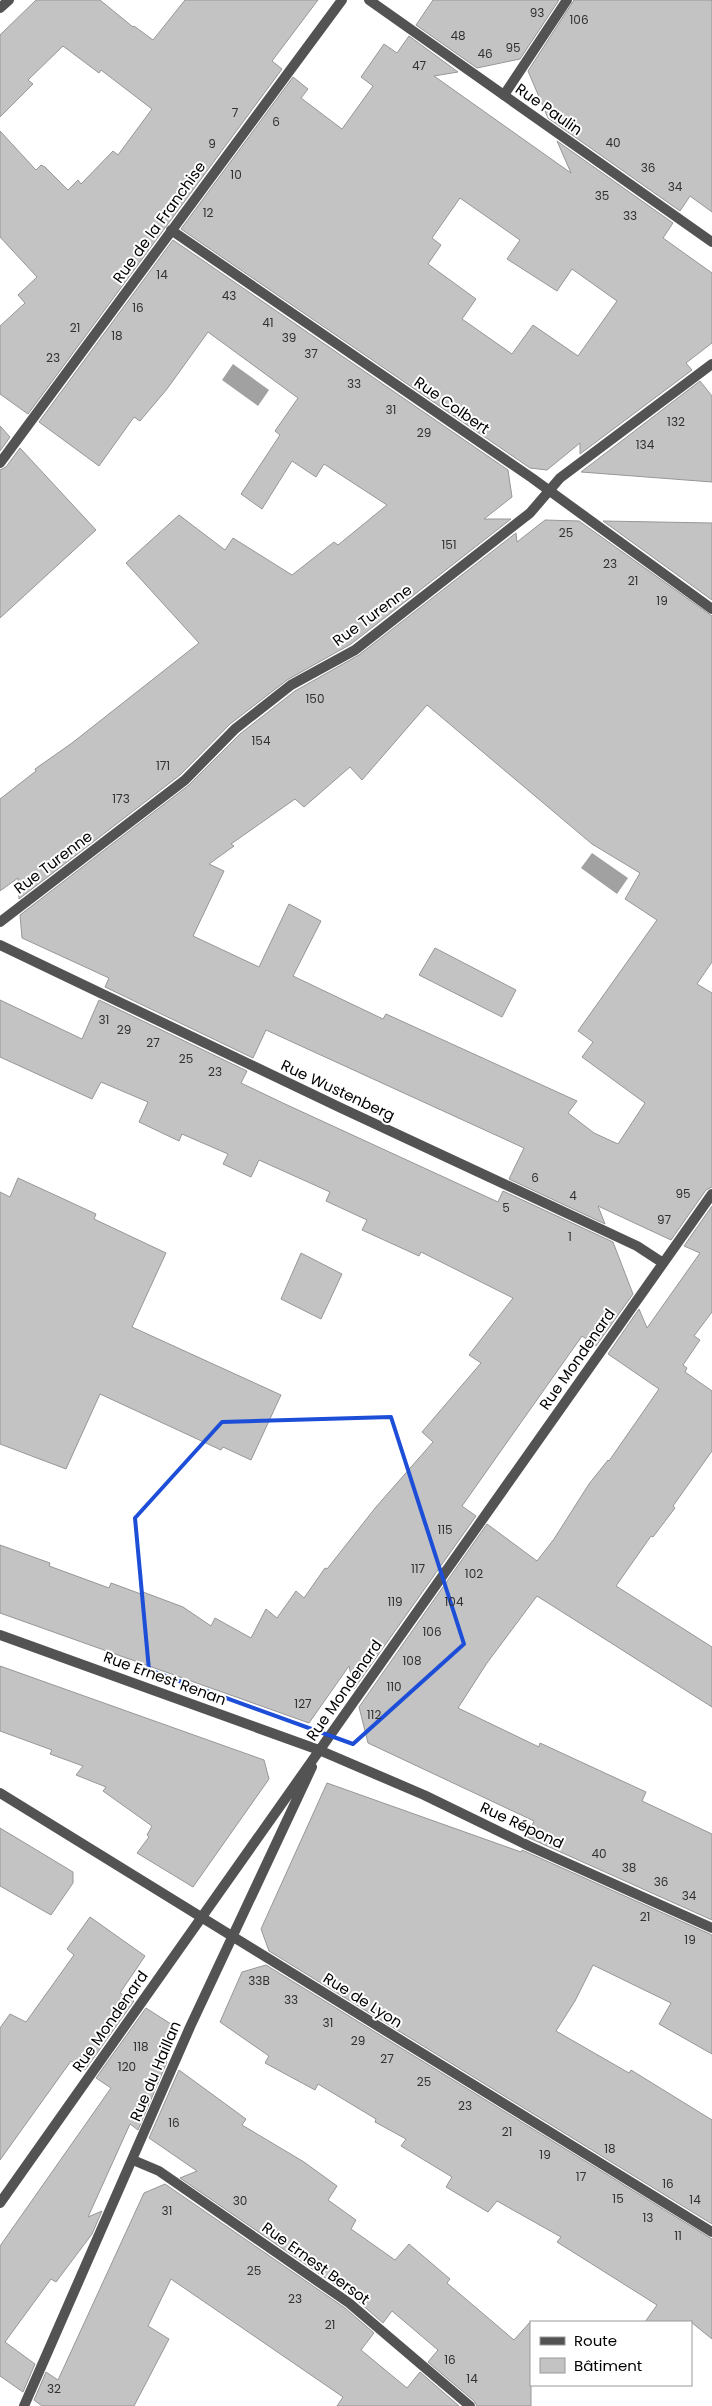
<svg xmlns="http://www.w3.org/2000/svg" width="712" height="2406" font-family="Poppins,sans-serif">
<style>
.water{fill:#a1a1a1}
.building{fill:#c3c3c3;stroke:#979797;fill-rule:evenodd}
.lines{fill:none;stroke-linecap:round;stroke-linejoin:round}
.minor{stroke:#535353;stroke-width:10}
.tertiary{stroke:#535353;stroke-width:10}
.marked{fill:none;stroke:#1d4ed8;stroke-width:4;stroke-linejoin:round}
.labels{text-anchor:middle;dominant-baseline:central;stroke-width:4;stroke-linejoin:round;paint-order:stroke}
.number-label{font-size:12px;fill:#313131}
.street-label{font-size:15px;fill:#000;stroke:#fff}
</style>
<rect width="100%" height="100%" fill="#fff"/>
<path class="water" d="M 233,364 L 269,390 L 258,406 L 222,380 Z
M 592,853 L 628,878 L 617,894 L 581,868 Z"/>
<path class="building" d="M 36,0 L 100,0 L 133,27 L 134,26 L 153,40 L 185,0 L 318,0 L 272,61 L 282,69 L 28,414 L 0,394 L 0,326 L 25,303 L 18,295 L 37,277 L 0,237 L 0,131 L 36,170 L 41,165 L 45,167 L 68,190 L 78,180 L 81,184 L 113,151 L 118,155 L 152,109 L 101,70 L 99,73 L 63,46 L 28,80 L 33,84 L 0,117 L 0,35 Z
M 433,0 L 559,0 L 520,59 L 477,68 L 416,25 Z
M 574,0 L 712,0 L 712,212 L 690,196 L 680,211 L 548,118 L 528,71 Z
M 409,36 L 458,72 L 434,76 L 571,173 L 557,141 L 673,223 L 663,238 L 712,273 L 712,343 L 686,363 L 692,370 L 580,454 L 580,443 L 547,470 L 530,468 L 181,229 L 293,77 L 308,89 L 301,98 L 342,129 L 373,86 L 361,77 L 384,44 L 397,53 ZM 460,198 L 520,240 L 507,259 L 557,291 L 572,269 L 617,301 L 578,356 L 533,325 L 512,354 L 462,319 L 476,299 L 428,264 L 441,245 L 432,238 Z
M 173,240 L 508,470 L 512,497 L 484,519 L 511,519 L 351,644 L 287,680 L 230,724 L 180,775 L 19,899 L 18,878 L 0,891 L 0,799 L 36,771 L 35,769 L 72,743 L 199,643 L 126,563 L 179,515 L 225,550 L 233,538 L 292,575 L 334,542 L 338,545 L 387,505 L 324,464 L 316,477 L 292,461 L 262,509 L 241,494 L 280,435 L 275,431 L 298,398 L 208,332 L 167,389 L 140,421 L 134,417 L 99,466 L 39,422 Z
M 700,381 L 712,396 L 712,482 L 581,472 Z
M 0,426 L 10,437 L 0,451 Z
M 20,448 L 96,530 L 0,618 L 0,470 L 6,467 Z
M 545,520 L 579,521 L 712,616 L 712,962 L 697,984 L 712,993 L 712,1187 L 706,1190 L 671,1240 L 598,1206 L 605,1224 L 509,1179 L 524,1148 L 266,1030 L 253,1058 L 105,987 L 109,978 L 22,938 L 20,915 L 189,785 L 240,734 L 295,691 L 359,655 L 516,533 L 517,542 ZM 427,705 L 592,844 L 640,873 L 625,899 L 657,920 L 578,1031 L 593,1042 L 582,1057 L 645,1103 L 618,1144 L 594,1133 L 568,1113 L 577,1101 L 386,1014 L 383,1019 L 293,976 L 321,921 L 289,904 L 259,967 L 193,936 L 224,871 L 209,864 L 234,846 L 231,844 L 295,799 L 304,807 L 350,767 L 362,780 Z
M 603,521 L 712,523 L 712,600 Z
M 435,948 L 516,990 L 502,1017 L 419,975 Z
M 0,1000 L 82,1039 L 99,1000 L 247,1071 L 241,1083 L 285,1104 L 498,1202 L 503,1191 L 613,1242 L 633,1294 L 596,1346 L 582,1336 L 462,1506 L 476,1516 L 354,1689 L 349,1666 L 309,1723 L 0,1613 L 0,1545 L 50,1563 L 49,1566 L 109,1588 L 111,1583 L 141,1594 L 143,1592 L 183,1607 L 211,1626 L 215,1618 L 251,1638 L 266,1609 L 277,1618 L 296,1591 L 304,1598 L 325,1568 L 327,1569 L 376,1507 L 433,1442 L 422,1432 L 481,1363 L 469,1355 L 513,1298 L 421,1252 L 419,1256 L 362,1230 L 367,1220 L 326,1201 L 330,1192 L 259,1160 L 251,1177 L 223,1164 L 228,1154 L 182,1134 L 179,1141 L 139,1122 L 148,1102 L 101,1082 L 92,1099 L 0,1057 Z
M 18,1178 L 96,1214 L 94,1219 L 166,1253 L 132,1327 L 281,1395 L 251,1460 L 223,1447 L 221,1450 L 100,1394 L 66,1469 L 0,1444 L 0,1192 L 10,1197 Z
M 712,1206 L 712,1312 L 694,1336 L 700,1340 L 683,1365 L 687,1368 L 685,1372 L 712,1391 L 712,1451 L 673,1506 L 675,1508 L 653,1537 L 651,1536 L 616,1586 L 712,1647 L 712,1707 L 537,1596 L 487,1663 L 458,1708 L 539,1747 L 540,1743 L 646,1792 L 642,1801 L 712,1834 L 712,1920 L 527,1837 L 534,1821 L 368,1743 L 359,1707 L 487,1524 L 537,1561 L 554,1539 L 589,1484 L 608,1460 L 609,1461 L 659,1389 L 608,1354 L 639,1309 L 647,1328 L 700,1253 L 684,1246 Z
M 301,1253 L 342,1274 L 321,1319 L 281,1299 Z
M 0,1666 L 264,1760 L 269,1779 L 193,1887 L 137,1853 L 149,1837 L 147,1835 L 152,1826 L 103,1791 L 106,1787 L 76,1775 L 83,1766 L 50,1754 L 52,1750 L 0,1731 Z
M 327,1783 L 521,1852 L 522,1850 L 712,1935 L 712,2054 L 659,2024 L 671,2003 L 593,1965 L 575,2001 L 556,2031 L 629,2073 L 631,2070 L 712,2120 L 712,2224 L 269,1951 L 261,1929 Z
M 0,1828 L 73,1872 L 73,1883 L 51,1915 L 0,1886 Z
M 90,1917 L 145,1956 L 120,1993 L 134,2001 L 85,2070 L 71,2061 L 0,2160 L 0,2028 L 10,2014 L 26,2022 L 74,1955 L 67,1949 Z
M 266,1965 L 712,2239 L 712,2339 L 691,2322 L 645,2322 L 657,2305 L 557,2242 L 561,2237 L 497,2201 L 488,2212 L 461,2196 L 446,2187 L 452,2177 L 401,2146 L 406,2139 L 375,2122 L 376,2119 L 318,2084 L 315,2090 L 265,2063 L 269,2056 L 220,2022 L 242,1972 Z
M 146,2008 L 174,2026 L 160,2056 L 167,2062 L 138,2130 L 130,2124 L 88,2217 L 102,2211 L 92,2234 L 56,2282 L 51,2279 L 5,2342 L 35,2364 L 23,2392 L 0,2376 L 0,2246 L 111,2088 L 96,2078 Z
M 179,2070 L 246,2119 L 242,2125 L 304,2162 L 337,2186 L 328,2200 L 356,2220 L 351,2229 L 395,2260 L 409,2244 L 450,2279 L 447,2283 L 514,2340 L 531,2321 L 531,2406 L 477,2406 L 474,2401 L 428,2362 L 438,2350 L 392,2311 L 383,2323 L 353,2297 L 180,2178 L 197,2171 L 149,2138 Z
M 165,2184 L 345,2308 L 374,2333 L 361,2350 L 407,2388 L 420,2372 L 459,2406 L 337,2406 L 343,2397 L 171,2279 L 148,2326 L 169,2339 L 134,2406 L 42,2406 L 34,2400 L 46,2372 L 58,2380 L 144,2193 Z"/>
<g class="lines">
<path class="minor" d="M 0,8 L 9,0
M 504,95 L 567,0
M 171,230 L 532,478 L 712,609
M 0,463 L 342,0
M 0,945 L 341,1108 L 637,1246 L 663,1263
M 0,1793 L 712,2232
M 133,2160 L 159,2171 L 349,2303 L 470,2406
M 0,2203 L 712,1194
M 24,2406 L 190,2027 L 312,1767"/>
<path class="tertiary" d="M 369,0 L 712,242
M 0,922 L 185,780 L 235,729 L 291,685 L 355,650 L 530,513 L 560,478 L 712,364
M 0,1635 L 319,1750 L 424,1795 L 529,1846 L 712,1928"/>
</g>
<path class="marked" d="M 391,1417 L 464,1644 L 353,1744 L 149,1670 L 135,1518 L 222,1422 Z"/>
<g class="labels">
<g class="number-label">
<text x="537" y="12">93</text>
<text x="579" y="19">106</text>
<text x="458" y="35">48</text>
<text x="513" y="47">95</text>
<text x="485" y="53">46</text>
<text x="419" y="65">47</text>
<text x="235" y="112">7</text>
<text x="276" y="121">6</text>
<text x="613" y="142">40</text>
<text x="212" y="143">9</text>
<text x="648" y="167">36</text>
<text x="236" y="174">10</text>
<text x="675" y="186">34</text>
<text x="602" y="195">35</text>
<text x="208" y="212">12</text>
<text x="630" y="215">33</text>
<text x="162" y="274">14</text>
<text x="229" y="295">43</text>
<text x="138" y="307">16</text>
<text x="268" y="322">41</text>
<text x="75" y="327">21</text>
<text x="117" y="335">18</text>
<text x="289" y="337">39</text>
<text x="311" y="353">37</text>
<text x="53" y="357">23</text>
<text x="354" y="383">33</text>
<text x="391" y="409">31</text>
<text x="676" y="421">132</text>
<text x="424" y="432">29</text>
<text x="645" y="444">134</text>
<text x="566" y="532">25</text>
<text x="449" y="544">151</text>
<text x="610" y="563">23</text>
<text x="633" y="580">21</text>
<text x="662" y="600">19</text>
<text x="315" y="698">150</text>
<text x="261" y="740">154</text>
<text x="163" y="765">171</text>
<text x="121" y="798">173</text>
<text x="104" y="1019">31</text>
<text x="124" y="1029">29</text>
<text x="153" y="1042">27</text>
<text x="186" y="1058">25</text>
<text x="215" y="1071">23</text>
<text x="535" y="1177">6</text>
<text x="683" y="1193">95</text>
<text x="573" y="1195">4</text>
<text x="506" y="1207">5</text>
<text x="664" y="1219">97</text>
<text x="570" y="1236">1</text>
<text x="445" y="1529">115</text>
<text x="418" y="1568">117</text>
<text x="474" y="1573">102</text>
<text x="395" y="1601">119</text>
<text x="454" y="1601">104</text>
<text x="432" y="1631">106</text>
<text x="412" y="1660">108</text>
<text x="394" y="1686">110</text>
<text x="303" y="1703">127</text>
<text x="374" y="1714">112</text>
<text x="599" y="1853">40</text>
<text x="629" y="1867">38</text>
<text x="661" y="1881">36</text>
<text x="689" y="1895">34</text>
<text x="645" y="1916">21</text>
<text x="690" y="1939">19</text>
<text x="259" y="1980">33B</text>
<text x="291" y="1999">33</text>
<text x="328" y="2022">31</text>
<text x="358" y="2040">29</text>
<text x="141" y="2046">118</text>
<text x="387" y="2058">27</text>
<text x="127" y="2066">120</text>
<text x="424" y="2081">25</text>
<text x="465" y="2105">23</text>
<text x="174" y="2122">16</text>
<text x="507" y="2131">21</text>
<text x="610" y="2148">18</text>
<text x="545" y="2154">19</text>
<text x="581" y="2176">17</text>
<text x="668" y="2183">16</text>
<text x="618" y="2198">15</text>
<text x="695" y="2199">14</text>
<text x="240" y="2200">30</text>
<text x="167" y="2210">31</text>
<text x="648" y="2217">13</text>
<text x="678" y="2235">11</text>
<text x="254" y="2270">25</text>
<text x="295" y="2298">23</text>
<text x="330" y="2324">21</text>
<text x="450" y="2359">16</text>
<text x="472" y="2378">14</text>
<text x="54" y="2388">32</text>
</g>
<g class="street-label">
<text transform="translate(549 109) rotate(35)">Rue Paulin</text>
<text transform="translate(159 222) rotate(-54)">Rue de la Franchise</text>
<text transform="translate(452 405) rotate(35)">Rue Colbert</text>
<text transform="translate(372 615) rotate(-36)">Rue Turenne</text>
<text transform="translate(53 862) rotate(-37)">Rue Turenne</text>
<text transform="translate(338 1090) rotate(25)">Rue Wustenberg</text>
<text transform="translate(577 1359) rotate(-55)">Rue Mondenard</text>
<text transform="translate(165 1678) rotate(20)">Rue Ernest Renan</text>
<text transform="translate(344 1690) rotate(-55)">Rue Mondenard</text>
<text transform="translate(522 1825) rotate(25)">Rue Répond</text>
<text transform="translate(363 2000) rotate(32)">Rue de Lyon</text>
<text transform="translate(110 2021) rotate(-55)">Rue Mondenard</text>
<text transform="translate(155 2071) rotate(-67)">Rue du Haillan</text>
<text transform="translate(316 2263) rotate(36)">Rue Ernest Bersot</text>
</g>
</g>
<rect x="530" y="2321" width="162" height="65" fill="#ffffff" stroke="#999999"/>
<rect x="540" y="2337" width="25" height="8" fill="#535353" stroke="#999999"/>
<text x="574" y="2346" font-size="15" fill="#000000">Route</text>
<rect x="540" y="2358" width="25" height="15" fill="#c3c3c3" stroke="#999999"/>
<text x="574" y="2371" font-size="15" fill="#000000">Bâtiment</text>
</svg>
